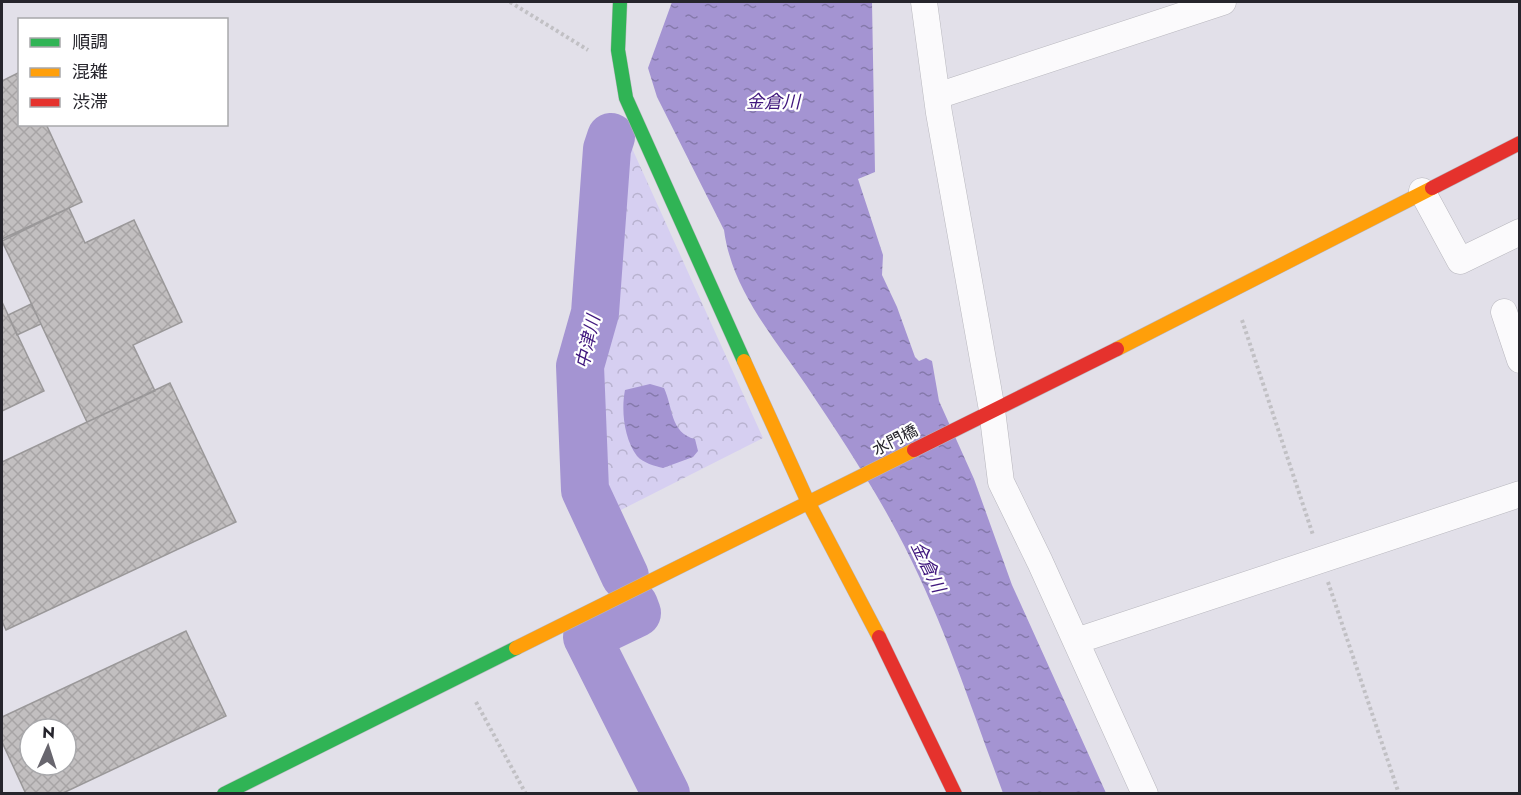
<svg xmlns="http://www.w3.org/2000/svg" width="1521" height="795" font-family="Jost,'Noto Sans JP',sans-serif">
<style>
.forest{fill:url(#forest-crowns)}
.water{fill:url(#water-ripples)}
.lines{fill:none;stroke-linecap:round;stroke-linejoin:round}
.river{stroke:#a494d2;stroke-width:48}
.building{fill:url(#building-cross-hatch);stroke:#9a9899;stroke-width:1.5;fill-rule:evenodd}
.street-casing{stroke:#b8b7be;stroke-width:27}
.fast-casing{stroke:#b8b7be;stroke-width:15}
.slow-casing{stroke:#b8b7be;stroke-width:15}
.jam-casing{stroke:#b8b7be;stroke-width:15}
.path{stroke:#c1c0c4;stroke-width:4;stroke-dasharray:3 3;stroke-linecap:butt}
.street{stroke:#fbfafc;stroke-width:26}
.fast{stroke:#30b455;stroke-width:14}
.slow{stroke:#ff9f0a;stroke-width:14}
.jam{stroke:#e5322d;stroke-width:14}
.labels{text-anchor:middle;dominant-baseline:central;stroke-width:4.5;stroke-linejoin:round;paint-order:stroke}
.street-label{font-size:16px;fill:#26252c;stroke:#fff}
.water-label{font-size:18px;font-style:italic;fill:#3f167d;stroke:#fff}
</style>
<defs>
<pattern id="forest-crowns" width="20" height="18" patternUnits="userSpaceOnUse" patternTransform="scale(1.5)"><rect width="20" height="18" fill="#d6cff1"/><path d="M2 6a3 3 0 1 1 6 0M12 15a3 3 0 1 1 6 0" fill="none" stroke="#b8b2cf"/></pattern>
<pattern id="water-ripples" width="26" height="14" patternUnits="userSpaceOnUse" patternTransform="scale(1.5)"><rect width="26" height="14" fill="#a494d2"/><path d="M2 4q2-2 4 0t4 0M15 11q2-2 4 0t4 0" fill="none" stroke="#8579ab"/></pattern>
<pattern id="building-cross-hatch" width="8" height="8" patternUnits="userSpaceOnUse" patternTransform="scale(1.5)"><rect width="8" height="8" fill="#c2bfc0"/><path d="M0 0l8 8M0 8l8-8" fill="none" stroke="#a7a4a5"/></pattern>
</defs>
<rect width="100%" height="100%" fill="#e2e0e9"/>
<path class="forest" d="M 626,135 L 763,438 L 607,517 L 595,473 L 587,406 L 592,352 L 603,315 L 615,148 Z"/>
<path class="water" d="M 672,2 L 872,2 L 875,172 L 858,179 L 883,255 L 882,275 L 897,307 L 915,357 L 919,361 L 926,358 L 932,361 L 939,401 L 974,479 L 1012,585 L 1106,793 L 1003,793 C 970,705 942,616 897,532 C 870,481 838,433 806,385 C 773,336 732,290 724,230 L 657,97 L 648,68 Z
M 650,384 L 664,388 C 673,407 670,433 695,439 L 698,451 L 693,457 L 663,468 C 655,466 643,463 637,456 C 624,439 621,410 625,390 Z"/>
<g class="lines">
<path class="river" d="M 611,137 L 607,149 L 595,313 L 580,366 L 585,490 L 625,576
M 634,605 L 637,613 L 587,637 L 666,794"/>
</g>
<path class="building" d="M 20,72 L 20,124 L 46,124 L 82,202 L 2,239 L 2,81 Z
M 69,208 L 85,243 L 134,220 L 182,322 L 133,345 L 155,391 L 87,422 L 2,241 Z
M 2,302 L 44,391 L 2,411 Z
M 31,304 L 41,324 L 17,335 L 8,315 Z
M 170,383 L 236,522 L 6,630 L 2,621 L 2,462 Z
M 186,631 L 226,716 L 61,794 L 26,794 L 2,742 L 2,717 ZM 30,729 L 66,729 L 66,765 L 30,765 Z"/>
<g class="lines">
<defs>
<path id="street" d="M 924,2 L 939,113 L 992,410 L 1001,482 L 1040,562 L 1145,794
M 937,96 L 1223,2
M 1422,191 L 1460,261 L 1520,232
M 1504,312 L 1520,360
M 1076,641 L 1520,494"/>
<path id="fast" d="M 620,2 L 618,50 L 626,98 L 744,361
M 224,794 L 516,648"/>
<path id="slow" d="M 1117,349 L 1432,188
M 744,361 L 808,502 L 879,637
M 516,648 L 914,450"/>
<path id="jam" d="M 1432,188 L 1520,143
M 914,450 L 1117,349
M 879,637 L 955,794"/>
</defs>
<use href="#street" class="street-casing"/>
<use href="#fast" class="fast-casing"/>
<use href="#slow" class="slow-casing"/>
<use href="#jam" class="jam-casing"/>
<path class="path" d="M 510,2 L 588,50
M 1242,320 L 1313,535
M 1328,582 L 1399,794
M 476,702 L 526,794"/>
<use href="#street" class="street"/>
<use href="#fast" class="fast"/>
<use href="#slow" class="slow"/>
<use href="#jam" class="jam"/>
</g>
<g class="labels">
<g class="street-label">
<text transform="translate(895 440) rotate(-27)">水門橋</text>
</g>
<g class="water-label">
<text x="773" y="102">金倉川</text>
<text transform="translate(588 342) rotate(-77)">中津川</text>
<text transform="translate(928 567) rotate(64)">金倉川</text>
</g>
</g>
<rect width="1521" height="795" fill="none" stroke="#26252c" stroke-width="6"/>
<rect x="18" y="18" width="210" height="108" fill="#ffffff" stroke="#a8a8ab" stroke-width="1.5"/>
<rect x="30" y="38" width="30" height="9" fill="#30b455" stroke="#a8a8ab" stroke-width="1.5"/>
<text x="72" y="48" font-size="18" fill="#26252c">順調</text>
<rect x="30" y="68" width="30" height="9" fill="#ff9f0a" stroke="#a8a8ab" stroke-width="1.5"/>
<text x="72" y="78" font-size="18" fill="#26252c">混雑</text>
<rect x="30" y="98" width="30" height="9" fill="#e5322d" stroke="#a8a8ab" stroke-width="1.5"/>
<text x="72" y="108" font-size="18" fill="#26252c">渋滞</text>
<g transform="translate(48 747) rotate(3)"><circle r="28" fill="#ffffff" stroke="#a8a8ab" stroke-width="1.5"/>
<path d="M0-4.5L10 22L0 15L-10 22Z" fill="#68666e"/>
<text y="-9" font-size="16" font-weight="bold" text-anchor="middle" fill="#26252c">N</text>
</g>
</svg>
